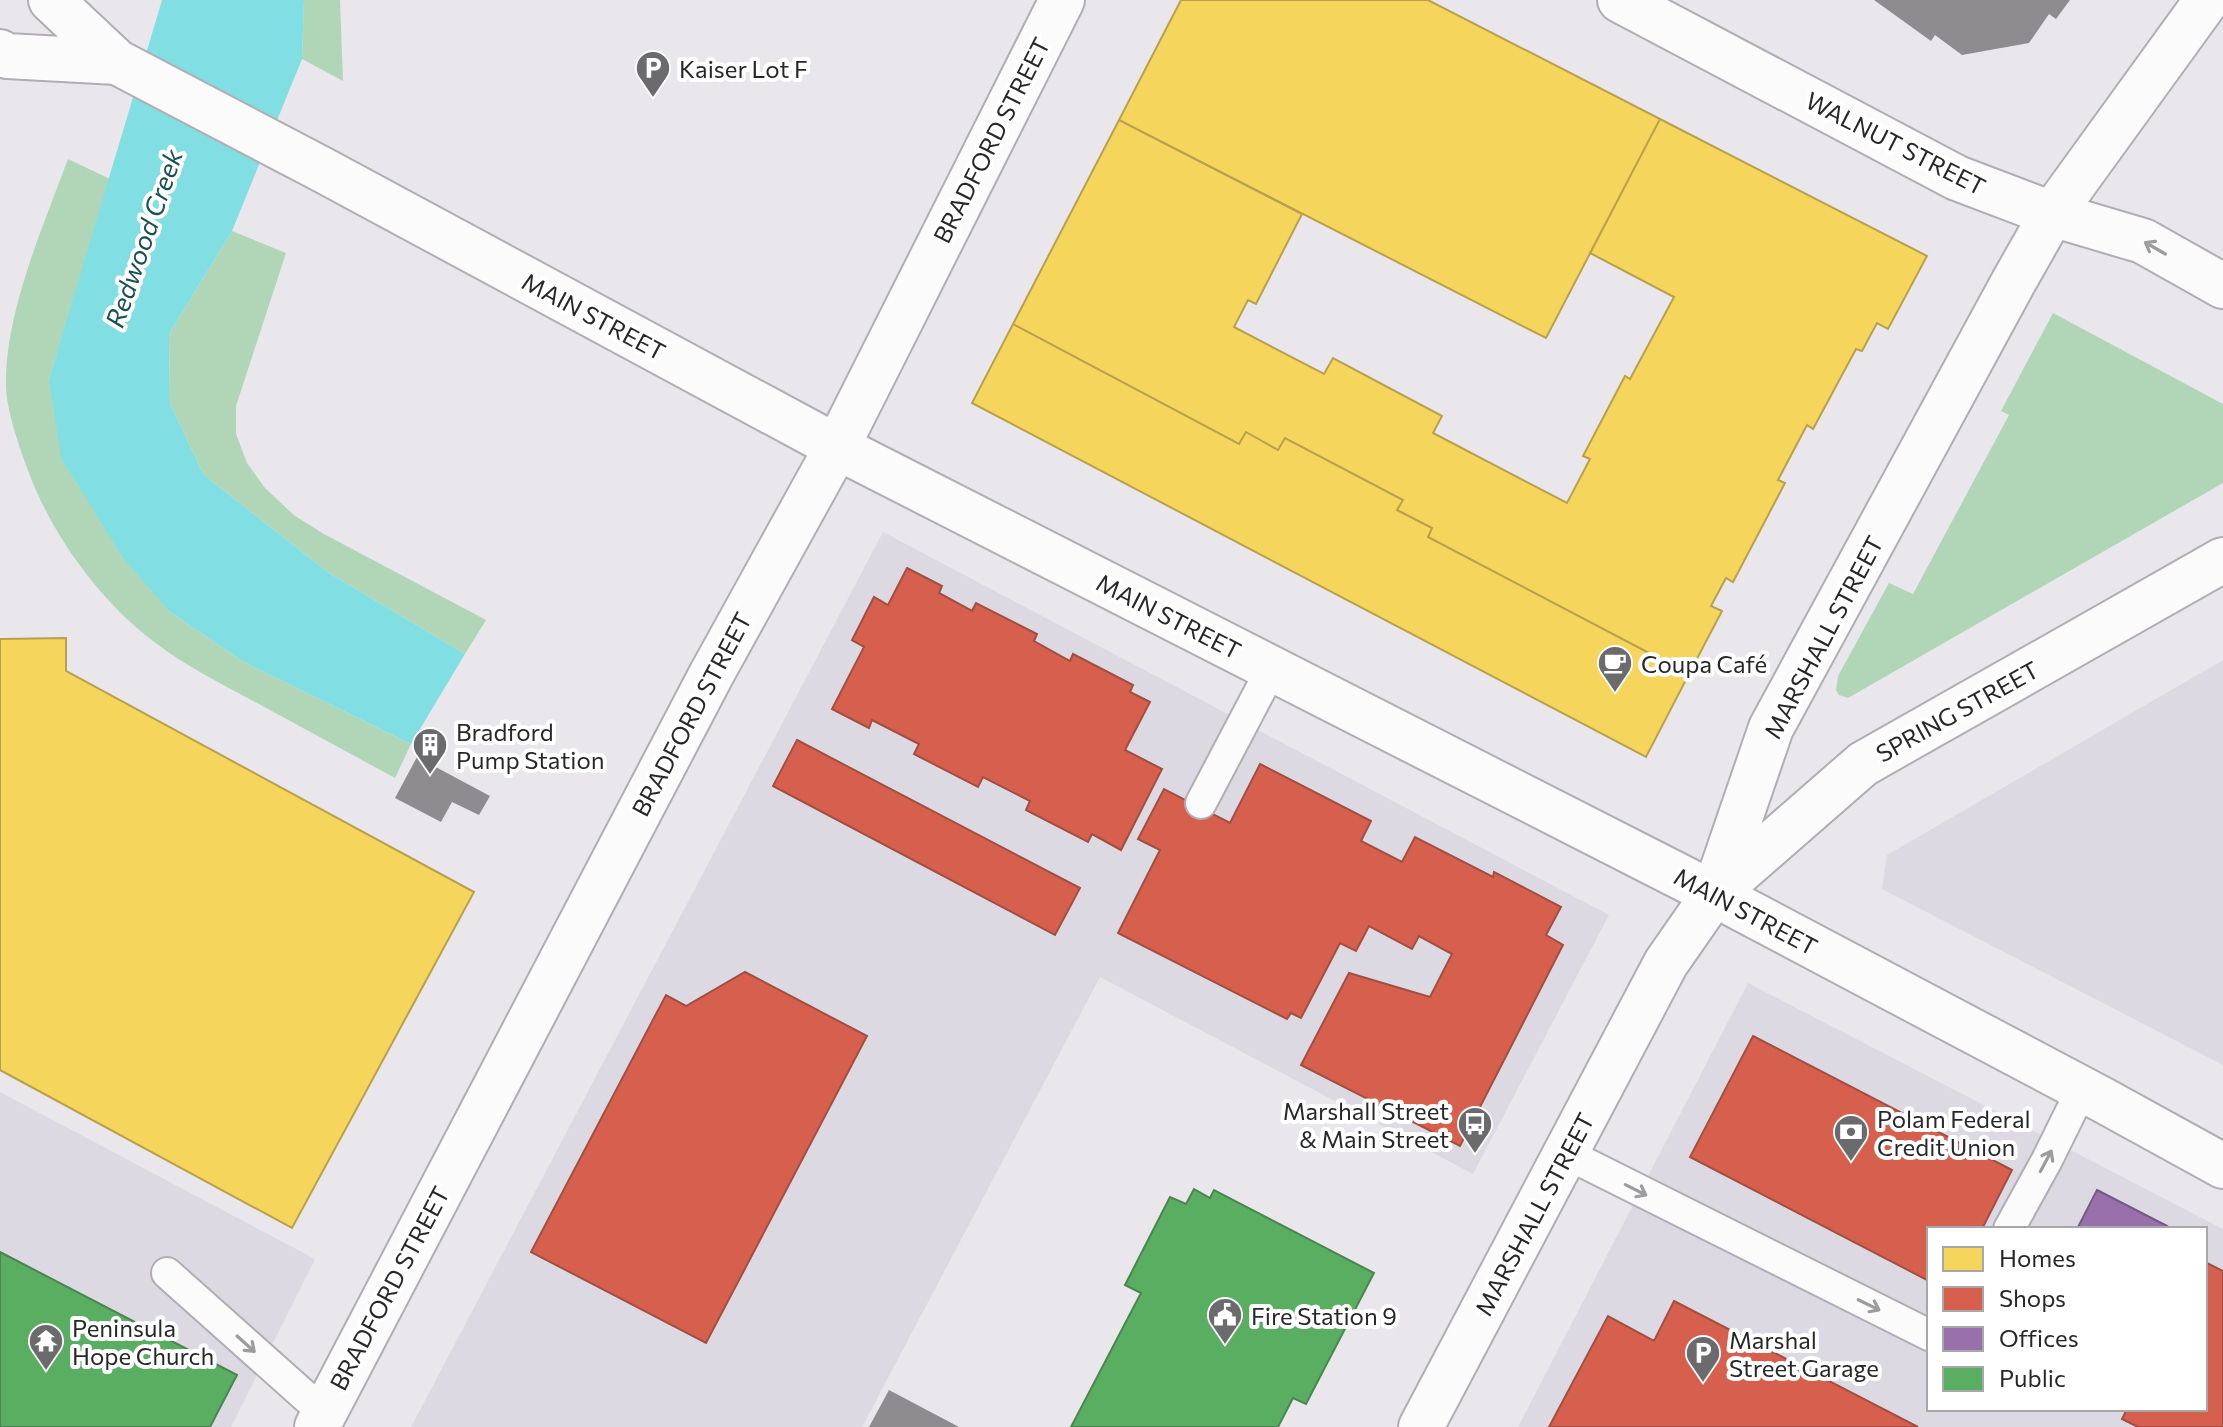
<svg xmlns="http://www.w3.org/2000/svg" width="2223" height="1427" font-family="Commissioner,sans-serif">
<style>
.built{fill:#dcd9e3;fill-rule:evenodd}
.green{fill:#b1d6b7}
.water{fill:#81dfe4}
.homes{fill:#f6d55c;stroke:#b8a04d;stroke-width:2}
.shops{fill:#d6604d;stroke:#a24f42;stroke-width:2}
.offices{fill:#9970ab;stroke:#775a84;stroke-width:2}
.public{fill:#5aae61;stroke:#4b8550;stroke-width:2}
.building{fill:#8e8c8e}
.lines{fill:none;stroke-linecap:round;stroke-linejoin:round}
.service-casing{stroke:#b0aeb2;stroke-width:34}
.minor-casing{stroke:#b0aeb2;stroke-width:48}
.tertiary-casing{stroke:#b0aeb2;stroke-width:48}
.service{stroke:#fcfbfc;stroke-width:30}
.minor{stroke:#fcfbfc;stroke-width:44}
.tertiary{stroke:#fcfbfc;stroke-width:44}
.oneway{stroke:#9c9b9d}
.labels{text-anchor:middle;dominant-baseline:central;stroke-width:8;stroke-linejoin:round;paint-order:stroke}
.poi-label{font-size:24px;fill:#272629;stroke:#fff;text-anchor:start}
.street-label{font-size:24px;fill:#272629;stroke:#fff}
.water-label{font-size:26px;font-style:italic;fill:#165052;stroke:#fff}
</style>
<rect width="100%" height="100%" fill="#e9e7ec"/>
<path class="built" d="M 883,532 L 1609,915 L 1473,1174 L 1100,977 L 862,1427 L 411,1427 Z
M 2223,660 L 2223,1065 L 1882,889 L 1887,855 Z
M 1748,983 L 2223,1229 L 2223,1427 L 1518,1427 ZM 1929,1229 L 2205,1229 L 2205,1409 L 1929,1409 Z
M 0,1092 L 315,1259 L 231,1427 L 0,1427 Z"/>
<path class="green" d="M 304,0 L 340,0 L 343,81 L 302,59 Z
M 68,159 L 110,179 L 49,379 L 170,612 L 244,662 L 411,744 L 395,778 C 349,753 303,728 257,703 C 222,684 185,666 153,641 C 100,601 52,535 29,473 C 20,449 6,410 6,385 C 5,312 43,227 68,159 Z
M 232,231 L 286,253 L 236,406 L 236,434 L 247,463 L 265,488 L 295,516 L 324,534 L 486,620 L 465,654 L 329,573 L 204,475 L 170,404 L 169,334 Z
M 2053,313 L 2223,404 L 2223,483 L 1848,698 L 1839,695 L 1836,690 L 1838,676 L 1889,583 L 1913,594 L 2009,415 L 2001,411 Z"/>
<path class="water" d="M 162,0 L 304,0 L 302,59 L 232,231 L 169,334 L 170,404 L 204,475 L 329,573 L 465,654 L 411,744 L 244,662 L 170,612 L 123,558 L 61,458 L 49,379 Z"/>
<path class="homes" d="M 1181,0 L 1428,0 L 1660,119 L 1546,338 L 1119,120 Z
M 1660,119 L 1927,256 L 1888,329 L 1877,323 L 1862,351 L 1856,349 L 1813,429 L 1807,425 L 1778,480 L 1785,483 L 1733,582 L 1726,578 L 1711,606 L 1722,611 L 1689,674 L 1428,537 L 1432,528 L 1397,510 L 1403,500 L 1285,438 L 1278,450 L 1246,432 L 1239,444 L 1013,324 L 1119,120 L 1302,214 L 1256,304 L 1248,300 L 1234,327 L 1324,374 L 1333,358 L 1442,416 L 1433,433 L 1567,503 L 1590,459 L 1583,456 L 1625,376 L 1630,379 L 1674,297 L 1590,253 Z
M 1013,324 L 1239,444 L 1246,432 L 1278,450 L 1285,438 L 1403,500 L 1397,510 L 1432,528 L 1428,537 L 1689,674 L 1646,757 L 972,403 Z
M 66,638 L 66,671 L 474,892 L 292,1228 L 0,1070 L 0,639 Z"/>
<path class="shops" d="M 907,568 L 942,586 L 939,593 L 972,611 L 976,603 L 1037,634 L 1034,641 L 1070,661 L 1073,654 L 1133,685 L 1130,692 L 1150,702 L 1125,750 L 1162,769 L 1121,850 L 1092,834 L 1088,842 L 1026,810 L 1030,801 L 983,777 L 978,787 L 914,754 L 919,744 L 872,720 L 869,728 L 832,709 L 864,647 L 852,640 L 874,597 L 888,605 Z
M 797,740 L 1080,888 L 1055,935 L 773,786 Z
M 1260,764 L 1371,821 L 1361,841 L 1402,862 L 1415,837 L 1493,877 L 1494,872 L 1561,907 L 1546,935 L 1563,945 L 1460,1146 L 1301,1065 L 1349,973 L 1430,997 L 1452,954 L 1419,936 L 1412,949 L 1369,926 L 1356,951 L 1340,943 L 1301,1018 L 1291,1013 L 1287,1019 L 1118,933 L 1160,850 L 1138,839 L 1164,789 L 1230,823 Z
M 745,972 L 867,1036 L 706,1343 L 531,1252 L 666,995 L 686,1006 Z
M 1753,1036 L 2012,1170 L 1982,1229 L 1929,1229 L 1929,1281 L 1690,1157 Z
M 2205,1262 L 2223,1271 L 2223,1427 L 2138,1427 L 2122,1419 L 2127,1409 L 2205,1409 Z
M 1674,1301 L 1918,1427 L 1549,1427 L 1608,1316 L 1654,1341 Z"/>
<path class="offices" d="M 2097,1190 L 2167,1226 L 2165,1229 L 2077,1229 Z"/>
<path class="public" d="M 1194,1189 L 1210,1198 L 1214,1190 L 1374,1273 L 1306,1404 L 1293,1398 L 1278,1427 L 1071,1427 L 1141,1293 L 1125,1285 L 1170,1197 L 1186,1204 Z
M 0,1252 L 237,1375 L 210,1427 L 0,1427 Z"/>
<path class="building" d="M 1874,0 L 2070,0 L 2056,19 L 2049,14 L 2029,43 L 1962,55 L 1935,35 L 1931,41 Z
M 417,757 L 490,796 L 479,815 L 452,802 L 441,822 L 395,798 Z
M 889,1390 L 959,1427 L 869,1427 Z"/>
<g class="lines">
<defs>
<path id="service" d="M 1201,803 L 1272,668
M 1567,1154 L 1929,1335
M 2009,1229 L 2047,1160 L 2082,1089
M 167,1273 L 324,1413"/>
<path id="minor" d="M 1620,0 L 1957,178 L 2052,214 L 2143,241 L 2223,286
M 1714,894 L 1771,728 L 2014,281 L 2052,214 L 2207,0
M 317,1427 L 711,675 L 837,447 L 1062,0"/>
<path id="tertiary" d="M 51,0 L 117,62 L 323,170 L 837,447 L 1714,894 L 2103,1100 L 2223,1166
M 0,52 L 7,56 L 117,62
M 1421,1427 L 1666,963 L 1714,894 L 1863,764 L 2223,560"/>
</defs>
<use href="#service" class="service-casing"/>
<use href="#minor" class="minor-casing"/>
<use href="#tertiary" class="tertiary-casing"/>
<use href="#service" class="service"/>
<use href="#minor" class="minor"/>
<use href="#tertiary" class="tertiary"/>
</g>
<defs><path id="oneway-shaft" d="M-6 0H5M1.5-3L5.5 0L1.5 3" fill="none" stroke-width="1.6" stroke-linecap="round" stroke-linejoin="round" transform="scale(2)"/></defs>
<g class="oneway">
<use href="#oneway-shaft" transform="translate(2155 248) rotate(-150)"/>
<use href="#oneway-shaft" transform="translate(2046 1161) rotate(-62)"/>
<use href="#oneway-shaft" transform="translate(1636 1190) rotate(27)"/>
<use href="#oneway-shaft" transform="translate(1869 1305) rotate(26)"/>
<use href="#oneway-shaft" transform="translate(246 1344) rotate(42)"/>
</g>
<defs>
<symbol id="parking-pin" viewBox="-11 -11 22 30"><path d="M0 17L-7.5 6A9.5 9.5 0 1 1 7.5 6Z" fill="#6b6a6d" stroke="#fff"/><path d="M-3.5-5.5H1a3.5 3.5 0 0 1 0 7H-1V5.5H-3.5ZM-1-3.4V-.6H.8a1.4 1.4 0 0 0 0-2.8Z" fill="#fff"/></symbol>
<symbol id="cafe-pin" viewBox="-11 -11 22 30"><path d="M0 17L-7.5 6A9.5 9.5 0 1 1 7.5 6Z" fill="#6b6a6d" stroke="#fff"/><path d="M-5.5-4.5H6V0H3Q3 3.5 0 3.5H-2.5Q-5.5 3.5-5.5 0ZM3-3.2v2h1.7v-2ZM-6 4.5H4V6H-6Z" fill="#fff"/></symbol>
<symbol id="building-pin" viewBox="-11 -11 22 30"><path d="M0 17L-7.5 6A9.5 9.5 0 1 1 7.5 6Z" fill="#6b6a6d" stroke="#fff"/><path d="M-4-6H4V6H1V3H-1V6H-4ZM-2.5-4.3h1.7v1.8h-1.7ZM.8-4.3h1.7v1.8H.8ZM-2.5-1h1.7V.8h-1.7ZM.8-1h1.7V.8H.8Z" fill="#fff"/></symbol>
<symbol id="bus-pin" viewBox="-11 -11 22 30"><path d="M0 17L-7.5 6A9.5 9.5 0 1 1 7.5 6Z" fill="#6b6a6d" stroke="#fff"/><path d="M-5-6H5V4H4V6H2V4H-2V6H-4V4H-5ZM-3.5-4V0h7V-4ZM-3.5 1.2v1.5H-2V1.2ZM2 1.2v1.5H3.5V1.2Z" fill="#fff"/></symbol>
<symbol id="bank-pin" viewBox="-11 -11 22 30"><path d="M0 17L-7.5 6A9.5 9.5 0 1 1 7.5 6Z" fill="#6b6a6d" stroke="#fff"/><path d="M-6-4H6V4H-6ZM0-2.3a2.3 2.3 0 1 0 0 4.6a2.3 2.3 0 1 0 0-4.6Z" fill="#fff"/></symbol>
<symbol id="civic-pin" viewBox="-11 -11 22 30"><path d="M0 17L-7.5 6A9.5 9.5 0 1 1 7.5 6Z" fill="#6b6a6d" stroke="#fff"/><path d="M-.6-6.5H3V-4.5H.6V-3L4-1V1h2V6H-6V1h2V-1L-.6-3ZM-1.2 2.5V6h2.4V2.5Z" fill="#fff"/></symbol>
<symbol id="temple-pin" viewBox="-11 -11 22 30"><path d="M0 17L-7.5 6A9.5 9.5 0 1 1 7.5 6Z" fill="#6b6a6d" stroke="#fff"/><path d="M0-6L5-2H3V0L6.5 2.5H4V6H1.5V3h-3V6H-4V2.5H-6.5L-3 0V-2H-5Z" fill="#fff"/></symbol>
</defs>
<g fill-rule="evenodd">
<use href="#parking-pin" x="633" y="48" width="40" height="54"/>
<use href="#cafe-pin" x="1595" y="643" width="40" height="54"/>
<use href="#building-pin" x="410" y="725" width="40" height="54"/>
<use href="#bus-pin" x="1455" y="1104" width="40" height="54"/>
<use href="#bank-pin" x="1831" y="1112" width="40" height="54"/>
<use href="#civic-pin" x="1205" y="1295" width="40" height="54"/>
<use href="#temple-pin" x="26" y="1321" width="40" height="54"/>
<use href="#parking-pin" x="1683" y="1333" width="40" height="54"/>
</g>
<g class="labels">
<g class="poi-label">
<text x="679" y="68">Kaiser Lot F</text>
<text x="1641" y="663">Coupa Café</text>
<text x="456" y="731">Bradford<tspan x="456" dy="28">Pump Station</tspan></text>
<text x="1449" y="1110" text-anchor="end">Marshall Street<tspan x="1449" dy="28">&amp; Main Street</tspan></text>
<text x="1877" y="1118">Polam Federal<tspan x="1877" dy="28">Credit Union</tspan></text>
<text x="1251" y="1315">Fire Station 9</text>
<text x="72" y="1327">Peninsula<tspan x="72" dy="28">Hope Church</tspan></text>
<text x="1729" y="1339">Marshal<tspan x="1729" dy="28">Street Garage</tspan></text>
</g>
<g class="street-label">
<text transform="translate(991 140) rotate(-63)">BRADFORD STREET</text>
<text transform="translate(1896 143) rotate(27)">WALNUT STREET</text>
<text transform="translate(594 316) rotate(28)">MAIN STREET</text>
<text transform="translate(1169 616) rotate(27)">MAIN STREET</text>
<text transform="translate(1823 637) rotate(-62)">MARSHALL STREET</text>
<text transform="translate(1957 711) rotate(-29)">SPRING STREET</text>
<text transform="translate(691 714) rotate(-62)">BRADFORD STREET</text>
<text transform="translate(1746 911) rotate(28)">MAIN STREET</text>
<text transform="translate(1534 1214) rotate(-62)">MARSHALL STREET</text>
<text transform="translate(389 1288) rotate(-62)">BRADFORD STREET</text>
</g>
<g class="water-label">
<text transform="translate(143 238) rotate(-71)">Redwood Creek</text>
</g>
</g>
<rect x="1927" y="1227" width="280" height="184" fill="#ffffff" stroke="#a9a8a9" stroke-width="2"/>
<rect x="1943" y="1247" width="40" height="24" fill="#f6d55c" stroke="#a9a8a9" stroke-width="2"/>
<text x="1999" y="1267" font-size="24" fill="#272629">Homes</text>
<rect x="1943" y="1287" width="40" height="24" fill="#d6604d" stroke="#a9a8a9" stroke-width="2"/>
<text x="1999" y="1307" font-size="24" fill="#272629">Shops</text>
<rect x="1943" y="1327" width="40" height="24" fill="#9970ab" stroke="#a9a8a9" stroke-width="2"/>
<text x="1999" y="1347" font-size="24" fill="#272629">Offices</text>
<rect x="1943" y="1367" width="40" height="24" fill="#5aae61" stroke="#a9a8a9" stroke-width="2"/>
<text x="1999" y="1387" font-size="24" fill="#272629">Public</text>
</svg>
